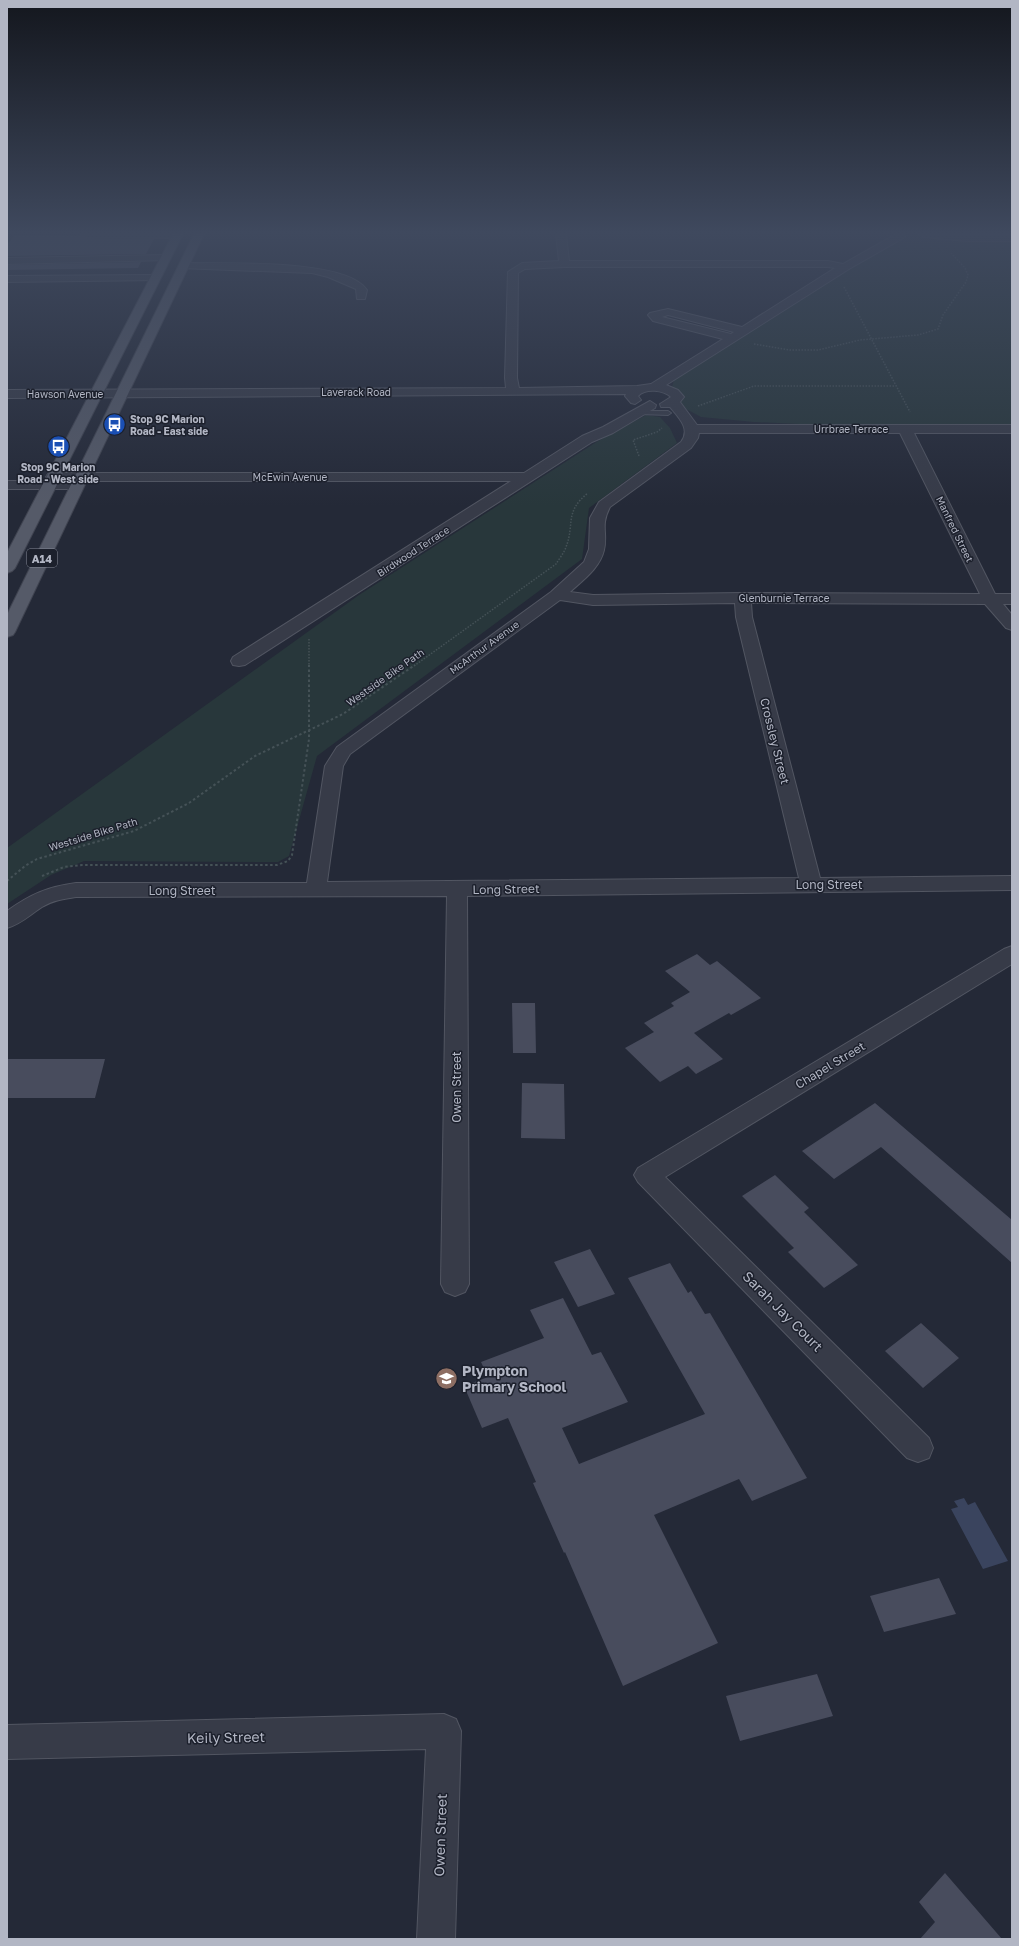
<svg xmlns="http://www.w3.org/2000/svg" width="1019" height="1946" font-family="'Golos Text',sans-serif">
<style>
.green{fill:#28373b}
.water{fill:#3a445e}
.building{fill:#484c5d}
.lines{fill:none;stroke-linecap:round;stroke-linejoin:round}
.service-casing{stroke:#525662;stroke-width:2}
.minor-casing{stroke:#525662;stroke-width:2}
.primary-casing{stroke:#404451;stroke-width:2}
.path-far1{stroke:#455257;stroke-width:1.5;stroke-dasharray:1.5 1.5;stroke-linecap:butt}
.path{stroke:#455257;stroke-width:2;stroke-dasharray:2.5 2.5;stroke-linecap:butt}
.service{fill:#373b48;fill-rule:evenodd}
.minor{fill:#373b48;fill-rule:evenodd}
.primary{fill:#555a68;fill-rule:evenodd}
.labels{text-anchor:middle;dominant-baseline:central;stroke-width:3;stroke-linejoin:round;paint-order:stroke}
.far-street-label{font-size:10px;fill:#b2b6c4;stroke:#1c202c}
.far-poi-label{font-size:10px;font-weight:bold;fill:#b2b6c4;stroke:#1c202c;text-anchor:start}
.shield{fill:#1c202c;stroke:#858996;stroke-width:1}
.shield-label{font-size:11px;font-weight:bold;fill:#b2b6c4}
.street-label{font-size:12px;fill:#b2b6c4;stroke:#1c202c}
.near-street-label{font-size:14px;fill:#b2b6c4;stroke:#1c202c}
.near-poi-label{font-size:14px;font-weight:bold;fill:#b2b6c4;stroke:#1c202c;text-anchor:start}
</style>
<rect width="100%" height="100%" fill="#242937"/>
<path class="green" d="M 924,234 L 1012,238 L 1012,428 L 905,429 L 754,422 L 701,417 L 673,402 L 671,390 L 676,374 L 901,235 L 915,236 Z
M 646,415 L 660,417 L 670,428 L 677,443 L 589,508 L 582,559 L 317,756 L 289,856 L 278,862 L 84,861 L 51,875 L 7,904 L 7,848 L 359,595 L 598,441 Z"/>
<path class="water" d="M 964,1498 L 968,1505 L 975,1502 L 1008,1561 L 983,1569 L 951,1509 L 958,1507 L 954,1501 Z"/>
<path class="building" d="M 15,235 L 66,235 L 65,236 L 82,236 L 86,238 L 154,239 L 146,254 L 7,256 L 7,245 Z
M 141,262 L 138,268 L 7,270 L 7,265 Z
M 697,954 L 710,965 L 717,961 L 761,998 L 731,1015 L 729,1013 L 694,1033 L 723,1059 L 696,1074 L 688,1066 L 660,1082 L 625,1048 L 654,1032 L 644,1023 L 674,1006 L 671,1003 L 690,992 L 665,971 Z
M 512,1003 L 535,1003 L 536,1053 L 513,1053 Z
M 7,1059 L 105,1059 L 95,1098 L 7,1098 Z
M 522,1083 L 564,1084 L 565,1139 L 521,1138 Z
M 875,1103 L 1012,1220 L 1012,1263 L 881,1147 L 834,1179 L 802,1151 Z
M 775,1175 L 809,1208 L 804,1212 L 858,1265 L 824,1288 L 788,1252 L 794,1248 L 742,1196 Z
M 590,1249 L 615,1294 L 578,1307 L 554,1262 Z
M 670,1263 L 688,1293 L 691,1291 L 705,1314 L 710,1313 L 807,1478 L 752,1501 L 739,1479 L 654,1515 L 718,1643 L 623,1686 L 565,1552 L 564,1553 L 533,1483 L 536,1482 L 508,1418 L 482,1428 L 464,1386 L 488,1377 L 481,1362 L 544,1338 L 530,1310 L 563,1298 L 592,1355 L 601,1352 L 628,1402 L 562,1428 L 579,1464 L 705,1414 L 628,1278 Z
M 921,1323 L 959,1358 L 923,1388 L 885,1351 Z
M 939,1578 L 956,1614 L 884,1632 L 870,1596 Z
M 817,1674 L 833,1716 L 740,1741 L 726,1696 Z
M 945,1873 L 1002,1939 L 920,1939 L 935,1922 L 919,1902 Z"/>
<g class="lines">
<defs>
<path id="service" d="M 637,411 L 668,411 L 671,413 L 668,415 L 639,414 L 637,413 Z"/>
<path id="minor" d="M 81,234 L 181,234 L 182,235 L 177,238 L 86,237 Z
M 556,234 L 566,234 L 569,261 L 828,261 L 843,264 L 896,234 L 905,234 L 905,237 L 849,269 L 666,385 L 678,390 L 684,397 L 680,402 L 697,425 L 1012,425 L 1012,433 L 914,433 L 995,594 L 1012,594 L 1012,604 L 1003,604 L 1012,615 L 1012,630 L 1006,628 L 985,604 L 751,603 L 752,617 L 820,878 L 1012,876 L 1012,890 L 467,896 L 469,1284 L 465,1292 L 455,1296 L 445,1292 L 441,1284 L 447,896 L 76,897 C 64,899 53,900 42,907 C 31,914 21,924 7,928 L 7,911 C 31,894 47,887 76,883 L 307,883 L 325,766 L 337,747 L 551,592 L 584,562 L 589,549 L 590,518 L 599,502 L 681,442 C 691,429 679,418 670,407 L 661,407 L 660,404 L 671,397 C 663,390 646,388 638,396 L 641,400 L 635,404 L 631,403 L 625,396 L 626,394 L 7,398 L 7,390 L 506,388 L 505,378 L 508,272 L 522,263 L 559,261 ZM 564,267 L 828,267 L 835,268 L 742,327 L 668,309 L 650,313 L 648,315 L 653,321 L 723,339 L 651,384 L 637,386 L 519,388 L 517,378 L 518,273 L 525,269 ZM 668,315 L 734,332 L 731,334 L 662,317 ZM 699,433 L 900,433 L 980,594 L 743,593 L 593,595 L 570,592 C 583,580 600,568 604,550 C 608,533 600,526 610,507 L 691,448 L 698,438 ZM 560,600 L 593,605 L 735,603 L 736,617 L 799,878 L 327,882 L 343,766 L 350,754 Z
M 919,234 L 1012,235 L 1012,241 L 967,241 L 924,237 Z
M 165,255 L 169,256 L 170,258 L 169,260 L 7,264 L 7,258 Z
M 184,263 C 222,264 346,258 367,290 L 365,299 L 357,299 L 356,289 L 328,277 L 312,273 L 180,268 L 179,266 L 180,264 Z
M 155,275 L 160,278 L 159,280 L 7,282 L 7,276 Z
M 650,401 L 656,405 L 655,408 L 613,433 L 592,442 L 245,665 L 239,666 L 233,665 L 231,661 L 233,657 L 511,481 L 72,481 L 77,485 L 75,488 L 70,489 L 7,489 L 7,481 L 51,481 L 46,477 L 48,474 L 53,473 L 524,473 L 582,436 L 603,427 Z
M 1012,946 L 1012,964 L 665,1177 L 929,1438 L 933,1448 L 929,1458 L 918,1462 L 907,1458 L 638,1182 L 634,1175 L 638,1168 L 1004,949 Z
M 444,1714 L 456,1719 L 461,1731 L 455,1939 L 417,1939 L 426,1749 L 7,1759 L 7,1725 Z"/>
<path id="primary" d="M 173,234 L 183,234 L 15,568 L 12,571 L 7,573 L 7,553 Z
M 194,234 L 204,234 L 15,632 L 13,635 L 7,637 L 7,615 Z"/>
</defs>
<use href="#service" class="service-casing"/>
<use href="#minor" class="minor-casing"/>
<use href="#primary" class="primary-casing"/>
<path class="path-far1" d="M 844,287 L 910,412
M 754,344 L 790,350 L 818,350 L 860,340 L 918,335 L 938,329 L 943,315 L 966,282 L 968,275 L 965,268 L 951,253
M 698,406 L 754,386 L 896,386
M 639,456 L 633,440 L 657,432 L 662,428
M 309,639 L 309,666
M 414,666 L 556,564 C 559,559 564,553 566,547 C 575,524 564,512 588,493"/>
<path class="path" d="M 42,876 L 64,867 L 82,865 L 277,865 L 288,861 L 292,855 L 309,739 L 309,665
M 7,881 L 25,866 L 37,859 L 134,831 L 189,803 L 255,756 L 343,714 L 415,665"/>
<use href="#service" class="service"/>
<use href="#minor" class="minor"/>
<use href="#primary" class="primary"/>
</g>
<linearGradient id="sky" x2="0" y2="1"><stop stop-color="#14171e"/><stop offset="0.46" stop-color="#3f495e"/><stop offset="1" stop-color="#3f495e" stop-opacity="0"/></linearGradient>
<rect width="1019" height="506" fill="url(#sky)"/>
<defs>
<symbol id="bus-disc" viewBox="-11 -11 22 22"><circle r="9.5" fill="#1a4fb4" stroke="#1c202c"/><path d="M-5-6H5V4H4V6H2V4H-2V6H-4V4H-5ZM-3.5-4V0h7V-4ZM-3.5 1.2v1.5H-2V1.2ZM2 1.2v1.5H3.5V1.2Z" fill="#fff"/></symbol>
<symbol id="school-disc" viewBox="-11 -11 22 22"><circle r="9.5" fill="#8d6e63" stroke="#1c202c"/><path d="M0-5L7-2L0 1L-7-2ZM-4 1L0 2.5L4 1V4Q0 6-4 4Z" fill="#fff"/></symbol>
</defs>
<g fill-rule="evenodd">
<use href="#bus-disc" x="102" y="412" width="25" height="25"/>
<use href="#bus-disc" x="46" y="434" width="25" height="25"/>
<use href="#school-disc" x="434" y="1366" width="25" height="25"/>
</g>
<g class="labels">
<g class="far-street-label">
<text x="356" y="392">Laverack Road</text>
<text x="65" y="394">Hawson Avenue</text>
<text x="851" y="429">Urrbrae Terrace</text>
<text x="290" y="477">McEwin Avenue</text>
<text transform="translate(955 529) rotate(64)">Manfred Street</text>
<text transform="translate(413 551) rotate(-33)">Birdwood Terrace</text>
<text x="784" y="598">Glenburnie Terrace</text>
<text transform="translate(484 647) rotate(-36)">McArthur Avenue</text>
<text transform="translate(385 677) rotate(-35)">Westside Bike Path</text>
<text transform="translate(93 834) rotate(-17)">Westside Bike Path</text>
</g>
<g class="far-poi-label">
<text x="130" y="419">Stop 9C Marion<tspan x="130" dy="12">Road - East side</tspan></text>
<text x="58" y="467" text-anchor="middle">Stop 9C Marion<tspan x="58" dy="12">Road - West side</tspan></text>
</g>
<rect class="shield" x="27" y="549" width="30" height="18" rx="3"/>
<g class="shield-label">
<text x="42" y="558">A14</text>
</g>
<g class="street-label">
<text transform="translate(775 741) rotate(76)">Crossley Street</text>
<text x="829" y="884">Long Street</text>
<text transform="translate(506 889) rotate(-1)">Long Street</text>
<text x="182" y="890">Long Street</text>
<text transform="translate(830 1065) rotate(-31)">Chapel Street</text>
<text transform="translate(456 1087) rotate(-90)">Owen Street</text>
</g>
<g class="near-street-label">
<text transform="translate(783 1311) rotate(45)">Sarah Jay Court</text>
<text transform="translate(226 1737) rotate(-1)">Keily Street</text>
<text transform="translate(440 1835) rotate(-88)">Owen Street</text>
</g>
<g class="near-poi-label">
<text x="462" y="1370">Plympton<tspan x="462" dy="16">Primary School</tspan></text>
</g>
</g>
<rect width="1019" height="1946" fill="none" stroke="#b2b6c4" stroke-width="16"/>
</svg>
